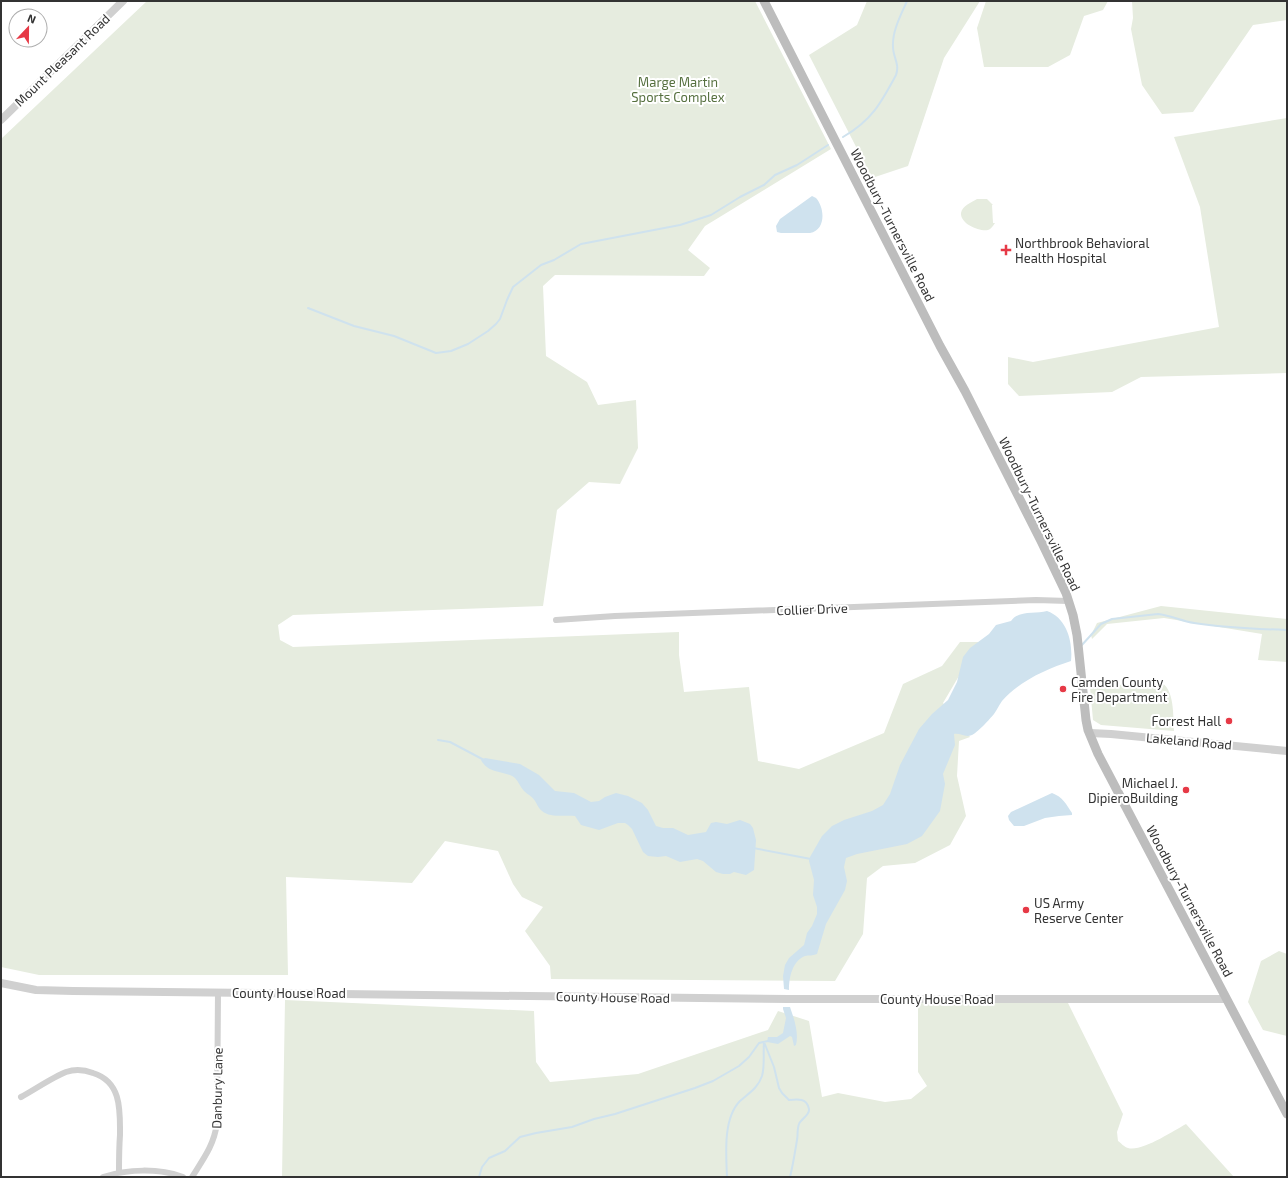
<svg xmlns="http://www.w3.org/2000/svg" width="1288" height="1178" font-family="'Exo 2',sans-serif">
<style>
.green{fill:#e6ecdf}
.water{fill:#cfe2ee}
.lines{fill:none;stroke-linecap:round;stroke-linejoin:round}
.stream{stroke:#cfe2ee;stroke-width:2}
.minor{stroke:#d0d0d0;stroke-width:6}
.tertiary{stroke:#d0d0d0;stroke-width:8}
.secondary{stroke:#bdbdbd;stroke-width:9}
.poi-dot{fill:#e63946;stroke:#fff;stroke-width:1.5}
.labels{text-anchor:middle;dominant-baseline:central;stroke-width:4;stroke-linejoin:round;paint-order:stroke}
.street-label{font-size:13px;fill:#333;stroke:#fff}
.park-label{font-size:13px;fill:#56703f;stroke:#fff}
.poi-label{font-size:13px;fill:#333;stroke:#fff;text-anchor:start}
</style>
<rect width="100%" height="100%" fill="#fff"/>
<path class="green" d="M 147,1 L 755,1 L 831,149 L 705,226 L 688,250 L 710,268 L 704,276 L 555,275 L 543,286 L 546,356 L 587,382 L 598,405 L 636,400 L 638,448 L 620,484 L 589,482 L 557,510 L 543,606 L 293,615 L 278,625 L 280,640 L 293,647 L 679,632 L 679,655 L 684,692 L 749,687 L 758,761 L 799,769 L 884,733 L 903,684 L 942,666 L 960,642 L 979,642 L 943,703 L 970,737 L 959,741 L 957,776 L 966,816 L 950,845 L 915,863 L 883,866 L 867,878 L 863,934 L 835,981 L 551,979 L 550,966 L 525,931 L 543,907 L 522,897 L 513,884 L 498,851 L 445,841 L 412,883 L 286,877 L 288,975 L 39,975 L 1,967 L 1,139 Z
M 867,1 L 980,1 L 944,58 L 908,166 L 872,178 L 809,55 L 857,25 Z
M 986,1 L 1108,1 L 1103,10 L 1084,16 L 1070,55 L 1048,67 L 984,67 L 977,28 Z
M 1132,1 L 1287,1 L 1287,20 L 1253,25 L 1193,112 L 1162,114 L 1142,85 L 1131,29 L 1133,18 Z
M 1287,118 L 1287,373 L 1141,377 L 1112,392 L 1019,396 L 1008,384 L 1008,357 L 1033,362 L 1219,327 L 1200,207 L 1174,137 Z
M 977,199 L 987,199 L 993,205 L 992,205 L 993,223 L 995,223 C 993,226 991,229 988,230 C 980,232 960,224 961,213 C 962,206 972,202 977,199 Z
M 1161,606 L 1287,619 L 1287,662 L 1258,660 L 1262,634 L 1164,618 L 1107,624 L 1092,639 L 1091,635 L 1097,623 Z
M 1160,682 C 1175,688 1173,717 1174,731 L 1101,725 L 1093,720 L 1090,687 Z
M 1279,951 L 1287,954 L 1287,1036 L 1263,1030 L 1248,1002 L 1261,961 Z
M 285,1000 L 534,1011 L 536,1062 L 550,1082 L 638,1074 L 768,1030 L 778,1011 L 809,1021 L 822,1097 L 838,1093 L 885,1102 L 911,1099 L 927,1086 L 918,1072 L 918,1002 L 1068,1003 L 1123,1114 L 1117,1132 L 1118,1141 C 1121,1143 1124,1147 1128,1148 C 1142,1152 1173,1131 1186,1124 L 1234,1177 L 282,1177 Z"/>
<path class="water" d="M 812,196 L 816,198 C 825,208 826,230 810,233 L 781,233 L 777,232 L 776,226 L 780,219 Z
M 1047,611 C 1067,618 1073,642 1071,661 C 1046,669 1020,681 1002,701 C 999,705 997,710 994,714 C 990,719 977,733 972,735 C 965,738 961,733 954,734 L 955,745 L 943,774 L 945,784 L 940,811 L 922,836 L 907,844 L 857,854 L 846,858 L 844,867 L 847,881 L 845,890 L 826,924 L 817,954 C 812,956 809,955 805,956 C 792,961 789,978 789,990 L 784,989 L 783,976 L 785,965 L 789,958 L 804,945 L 807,933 L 812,926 L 817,914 L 817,907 L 813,895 L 814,880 L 809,861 L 810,857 L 822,836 L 832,826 L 844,820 L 872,811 L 883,805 L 890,794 L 900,765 L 919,729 L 932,714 L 948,700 L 957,682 L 963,657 L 970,648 L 989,634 L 996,625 L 1011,621 C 1018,610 1036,614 1047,611 Z
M 485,758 L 520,764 L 539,775 L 555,791 L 574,793 L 591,802 L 599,801 L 605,797 L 616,793 L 628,796 L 642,803 L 648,810 L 656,826 L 663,828 L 673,828 L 688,835 L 706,832 L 711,823 L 716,822 L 727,824 L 740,820 L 750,824 L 753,828 L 756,840 L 754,870 L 746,875 L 734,872 L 730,874 L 723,874 L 716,872 L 703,861 L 697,859 L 680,862 L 666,856 L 658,857 L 648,856 L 643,852 L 632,829 L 628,825 L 625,823 L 618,823 L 599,830 L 581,825 L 575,816 C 565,815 550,818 542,811 C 539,809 537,804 535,801 C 532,796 527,794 524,791 C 520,787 519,782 515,778 C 505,770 489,775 481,760 Z
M 1052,793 C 1063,797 1066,804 1072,813 L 1072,815 L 1059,816 L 1045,818 L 1024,826 L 1014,826 L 1009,820 L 1008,816 L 1011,812 Z
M 783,1007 L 790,1007 C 794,1019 799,1032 796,1045 L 794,1046 L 792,1037 L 790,1036 L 778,1044 L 767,1042 L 768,1037 L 777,1037 L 783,1033 L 786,1018 L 783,1009 Z"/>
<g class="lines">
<path class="stream" d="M 843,137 C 872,120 881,103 896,75 C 900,64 893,57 893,47 C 892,31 901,15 907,1
M 308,308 L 354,326 L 394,336 L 436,353 L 451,351 L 468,344 L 488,331 L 496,324 L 500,319 L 507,300 L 513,287 L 541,265 L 554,260 L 581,244 L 680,225 L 711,215 L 740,197 L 764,185 L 775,175 L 797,165 L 828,145
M 1081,646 L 1101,624 L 1112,619 L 1158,614 C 1170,615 1181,621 1194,623 C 1225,628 1256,629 1287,630
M 438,740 L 450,742 L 484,760
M 753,848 L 811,859
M 764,1042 L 774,1067 L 779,1088 L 782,1093 L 789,1100 C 798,1099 807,1098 809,1109 C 810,1115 801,1119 799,1124 C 797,1129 798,1135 797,1140 C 795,1152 793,1165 790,1177
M 479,1177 L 482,1167 L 489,1158 L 505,1151 L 520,1137 L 536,1133 L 572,1127 L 594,1119 L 615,1114 L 695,1088 L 713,1081 L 739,1066 L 749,1057 L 759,1043 L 768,1041
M 727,1177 C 726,1154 723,1118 740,1101 C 749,1093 758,1088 762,1076 C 765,1066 763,1053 764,1042"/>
<path class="minor" d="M 556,620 L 615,616 L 1036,600 L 1068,601
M 21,1097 C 34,1090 53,1077 66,1072 C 75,1069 85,1070 93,1073 C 122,1082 120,1111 120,1135 C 119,1148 119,1160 119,1172
M 103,1177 C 127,1169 159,1168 183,1177
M 192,1177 C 204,1158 214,1145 217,1123 L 218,992"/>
<path class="tertiary" d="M 1,120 L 123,1
M 1090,733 L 1111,734 L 1287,751
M 1,983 L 36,990 L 73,991 L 789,999 L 1226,999"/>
<path class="secondary" d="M 764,1 L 940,346 L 965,391 L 1041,541 L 1066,593 L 1073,615 L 1077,635 L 1086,720 L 1088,730 L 1098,754 L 1287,1114"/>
</g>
<g class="poi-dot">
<path d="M1004 244h4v4h4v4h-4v4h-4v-4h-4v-4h4z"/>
<circle cx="1063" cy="689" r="4"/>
<circle cx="1229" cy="721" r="4"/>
<circle cx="1186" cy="790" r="4"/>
<circle cx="1026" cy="910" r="4"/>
</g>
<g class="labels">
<g class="street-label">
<text transform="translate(62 60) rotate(-44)">Mount Pleasant Road</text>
<text transform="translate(893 225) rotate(63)">Woodbury-Turnersville Road</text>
<text transform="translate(1040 514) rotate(64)">Woodbury-Turnersville Road</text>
<text transform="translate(812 609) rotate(-2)">Collier Drive</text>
<text transform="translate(1189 741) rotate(5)">Lakeland Road</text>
<text transform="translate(1190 901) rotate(62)">Woodbury-Turnersville Road</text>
<text x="289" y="993">County House Road</text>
<text transform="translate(613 997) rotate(1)">County House Road</text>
<text x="937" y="999">County House Road</text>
<text transform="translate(217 1088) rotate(-89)">Danbury Lane</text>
</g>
<g class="park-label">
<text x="678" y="82">Marge Martin<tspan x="678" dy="15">Sports Complex</tspan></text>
</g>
<g class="poi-label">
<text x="1015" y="243">Northbrook Behavioral<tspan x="1015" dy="15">Health Hospital</tspan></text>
<text x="1071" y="682">Camden County<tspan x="1071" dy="15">Fire Department</tspan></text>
<text x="1221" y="721" text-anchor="end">Forrest Hall</text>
<text x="1178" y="783" text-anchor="end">Michael J.<tspan x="1178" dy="15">DipieroBuilding</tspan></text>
<text x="1034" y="903">US Army<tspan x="1034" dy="15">Reserve Center</tspan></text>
</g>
</g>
<rect width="1288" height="1178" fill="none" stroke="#333333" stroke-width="4"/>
<g transform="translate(28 28) rotate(22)"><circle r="19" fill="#ffffff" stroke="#adadad"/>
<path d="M0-3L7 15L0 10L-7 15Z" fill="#e63946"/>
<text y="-6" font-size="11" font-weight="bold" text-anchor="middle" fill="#333333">N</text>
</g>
</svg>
